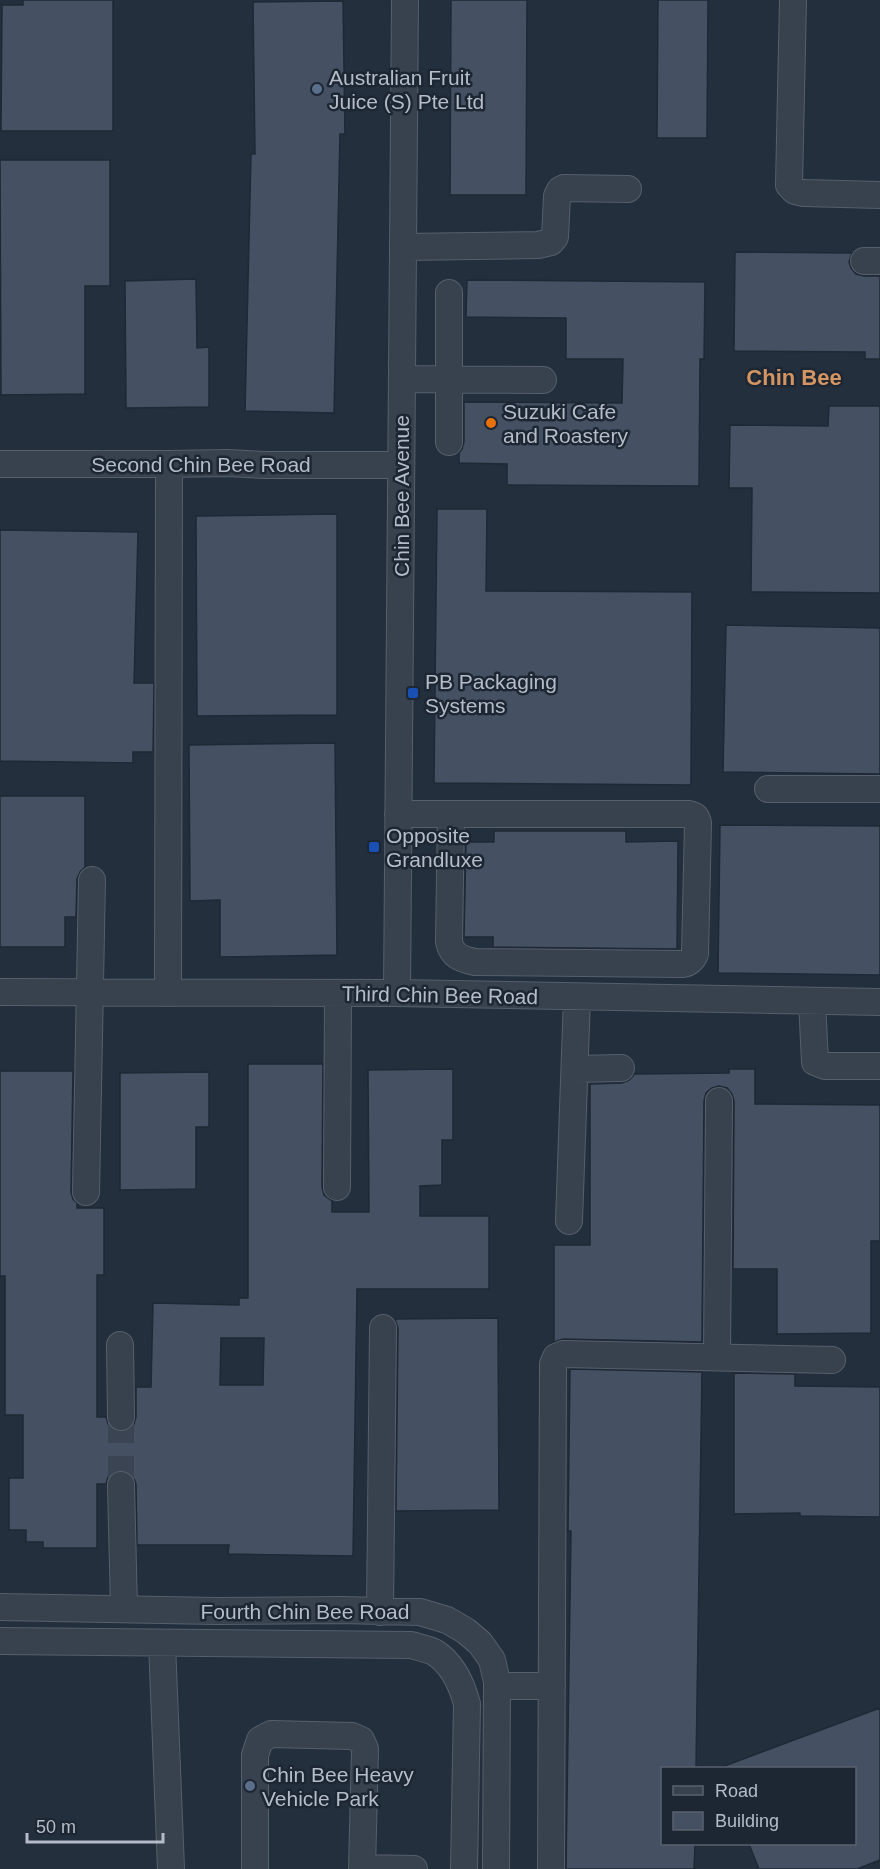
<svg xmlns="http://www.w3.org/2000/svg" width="880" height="1869" font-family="Arial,sans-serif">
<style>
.building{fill:#455162;stroke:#1f2835;stroke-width:1.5;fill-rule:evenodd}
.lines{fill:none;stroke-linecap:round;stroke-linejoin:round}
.minor-tunnel{stroke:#3a4453;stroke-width:26;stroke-dasharray:26 13;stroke-linecap:butt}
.minor-casing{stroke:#565f6c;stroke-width:28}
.minor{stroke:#38414e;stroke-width:26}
.service-dot{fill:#5c6f8a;stroke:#1d2633;stroke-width:2}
.food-dot{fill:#e8710a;stroke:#1d2633;stroke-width:2}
.transit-dot{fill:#1a4fb4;stroke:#1d2633;stroke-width:2}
.labels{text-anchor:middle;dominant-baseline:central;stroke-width:5;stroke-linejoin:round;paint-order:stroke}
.poi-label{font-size:21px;fill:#b4bcc9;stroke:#1d2633;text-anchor:start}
.street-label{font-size:21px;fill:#b4bcc9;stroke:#1d2633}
.neighbourhood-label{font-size:22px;font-weight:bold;fill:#d59563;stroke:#1d2633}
</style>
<rect width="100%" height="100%" fill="#242f3e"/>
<path class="building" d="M 23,0 L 113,0 L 113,131 L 1,131 L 2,5 L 23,5 Z
M 451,0 L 527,0 L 526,195 L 450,195 Z
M 658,0 L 708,0 L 707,138 L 657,138 Z
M 343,1 L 345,134 L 340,134 L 334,413 L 245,411 L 251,154 L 255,154 L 253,2 Z
M 0,160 L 110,160 L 110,286 L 85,286 L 85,394 L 1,395 Z
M 735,252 L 852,253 L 849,262 L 851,268 L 856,274 L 864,276 L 880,276 L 880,359 L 865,359 L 865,352 L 734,351 Z
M 196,279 L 197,348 L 209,347 L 209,407 L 126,408 L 125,281 Z
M 467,280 L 705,282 L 704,359 L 700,359 L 699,486 L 507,485 L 507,464 L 459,463 L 459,453 L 462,449 L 464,442 L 464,402 L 622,403 L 623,359 L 566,359 L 566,318 L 466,317 Z
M 829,406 L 880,406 L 880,593 L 751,592 L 752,488 L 729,488 L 730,425 L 828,426 Z
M 437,509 L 487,509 L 486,591 L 692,592 L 691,785 L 434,783 Z
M 337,514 L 337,715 L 197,716 L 196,516 Z
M 0,530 L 138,532 L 134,683 L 154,683 L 153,752 L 133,752 L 133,763 L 0,761 Z
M 726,625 L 880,628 L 880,774 L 723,772 Z
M 335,743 L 337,955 L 220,957 L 220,900 L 190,901 L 189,745 Z
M 0,796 L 85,796 L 85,867 L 80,872 L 77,879 L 76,917 L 65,917 L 65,947 L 0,947 Z
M 720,825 L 880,826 L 880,975 L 718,973 Z
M 494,831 L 626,831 L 626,842 L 678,841 L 677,949 L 493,947 L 493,937 L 464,937 L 466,842 L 494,842 Z
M 248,1064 L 323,1064 L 322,1187 L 324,1195 L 332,1201 L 332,1212 L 369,1212 L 368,1070 L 453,1069 L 453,1140 L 442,1140 L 442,1185 L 420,1186 L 420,1216 L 489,1216 L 489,1289 L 357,1289 L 353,1556 L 228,1554 L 229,1545 L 137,1545 L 136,1484 L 133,1477 L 129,1472 L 121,1470 L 113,1473 L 108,1477 L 106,1484 L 97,1484 L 97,1548 L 43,1548 L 43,1542 L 26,1542 L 26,1530 L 9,1530 L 9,1478 L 23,1478 L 23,1415 L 5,1415 L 5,1276 L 0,1276 L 0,1071 L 73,1071 L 71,1192 L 73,1199 L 77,1203 L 77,1208 L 104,1208 L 104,1275 L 97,1275 L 97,1417 L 106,1417 L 108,1424 L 113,1430 L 122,1432 L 129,1430 L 134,1424 L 136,1417 L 136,1387 L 151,1387 L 153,1303 L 239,1305 L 239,1298 L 248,1298 ZM 221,1338 L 264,1338 L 263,1385 L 220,1385 Z
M 729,1069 L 755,1069 L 755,1104 L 880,1105 L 880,1241 L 871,1241 L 871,1333 L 777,1334 L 777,1269 L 733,1269 L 734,1101 L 732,1094 L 727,1088 L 719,1086 L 712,1088 L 706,1093 L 704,1101 L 702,1342 L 563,1339 L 554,1342 L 554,1245 L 590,1245 L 590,1084 L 622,1083 L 629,1080 L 635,1074 L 729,1073 Z
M 209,1072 L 209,1127 L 196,1127 L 196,1189 L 120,1190 L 120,1073 Z
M 498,1318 L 499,1510 L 396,1511 L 398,1328 L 395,1319 Z
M 570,1369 L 702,1372 L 696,1768 L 663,1768 L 663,1844 L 695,1844 L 694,1869 L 566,1869 L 571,1531 L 568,1531 Z
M 734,1373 L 795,1374 L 795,1386 L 880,1387 L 880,1517 L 800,1516 L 800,1513 L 734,1514 Z
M 880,1708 L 880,1860 L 857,1869 L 759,1869 L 749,1844 L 855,1844 L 855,1768 L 723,1768 L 722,1767 Z"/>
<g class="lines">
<path class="minor-tunnel" d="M 121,1417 L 121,1485"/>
<defs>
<path id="minor" d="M 793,0 L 789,185 L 795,191 L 804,193 L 880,195
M 403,247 L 538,245 L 551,242 L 555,237 L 557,196 L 560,190 L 564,188 L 628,189
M 864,261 L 880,261
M 402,379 L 543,380
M 449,442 L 449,293
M 0,464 L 169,464 L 228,463 L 265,465 L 401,465
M 768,789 L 880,789
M 398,814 L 689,814 C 695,815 697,817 698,823 L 695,954 C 692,961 689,963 683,964 L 475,962 C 461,959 452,956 449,942 L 451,814
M 0,992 L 397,993 L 880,1002
M 168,993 L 169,464
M 397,993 L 405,0
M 812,1001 L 815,1062 L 825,1066 L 880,1066
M 575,1069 L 621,1068
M 337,1187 L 338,994
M 86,1192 L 92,880
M 569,1221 L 577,997
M 120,1345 L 121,1417
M 717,1357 L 719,1101
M 121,1485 L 124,1609
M 0,1607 L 216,1611 L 341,1610 L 420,1612 L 447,1620 L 466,1631 L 480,1643 L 492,1660 L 497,1682 L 496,1869
M 380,1612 L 383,1328
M 0,1641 L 411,1645 C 418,1647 427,1649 434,1652 C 452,1663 462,1685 467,1704 L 464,1869
M 162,1643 L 171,1869
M 497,1686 L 552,1686
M 362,1868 L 414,1869
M 255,1869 L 255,1755 L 260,1740 L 271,1734 L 352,1736 L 361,1740 L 365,1749 L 362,1869
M 551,1869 L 553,1364 L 556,1357 L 563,1354 L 832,1360"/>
</defs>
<use href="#minor" class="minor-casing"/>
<use href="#minor" class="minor"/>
</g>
<g class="service-dot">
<circle cx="317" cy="89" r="6"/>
<circle cx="250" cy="1786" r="6"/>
</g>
<circle class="food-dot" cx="491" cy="423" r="6"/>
<g class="transit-dot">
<rect x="407" y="687" width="12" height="12" rx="3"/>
<rect x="368" y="841" width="12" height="12" rx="3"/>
</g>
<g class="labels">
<g class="poi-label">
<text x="329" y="77">Australian Fruit<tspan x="329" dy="24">Juice (S) Pte Ltd</tspan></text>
<text x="503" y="411">Suzuki Cafe<tspan x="503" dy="24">and Roastery</tspan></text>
<text x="425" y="681">PB Packaging<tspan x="425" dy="24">Systems</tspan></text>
<text x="386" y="835">Opposite<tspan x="386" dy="24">Grandluxe</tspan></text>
<text x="262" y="1774">Chin Bee Heavy<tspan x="262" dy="24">Vehicle Park</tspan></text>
</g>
<g class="street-label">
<text x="201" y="464">Second Chin Bee Road</text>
<text transform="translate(401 496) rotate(-90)">Chin Bee Avenue</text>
<text transform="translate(440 995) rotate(1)">Third Chin Bee Road</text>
<text x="305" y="1611">Fourth Chin Bee Road</text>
</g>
<g class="neighbourhood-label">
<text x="794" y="377">Chin Bee</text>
</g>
</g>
<rect x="661" y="1767" width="195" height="78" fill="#1d2633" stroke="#59626f" stroke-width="1.5"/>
<rect x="673" y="1786" width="30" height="9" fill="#38414e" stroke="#59626f" stroke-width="1.5"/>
<text x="715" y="1797" font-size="18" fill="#b4bcc9">Road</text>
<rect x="673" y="1812" width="30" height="18" fill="#455162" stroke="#59626f" stroke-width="1.5"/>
<text x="715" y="1827" font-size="18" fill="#b4bcc9">Building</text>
<path d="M27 1833v9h136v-9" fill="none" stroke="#b4bcc9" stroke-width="3"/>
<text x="36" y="1833" font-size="18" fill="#b4bcc9" stroke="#1d2633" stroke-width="4.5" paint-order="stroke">50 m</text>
</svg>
